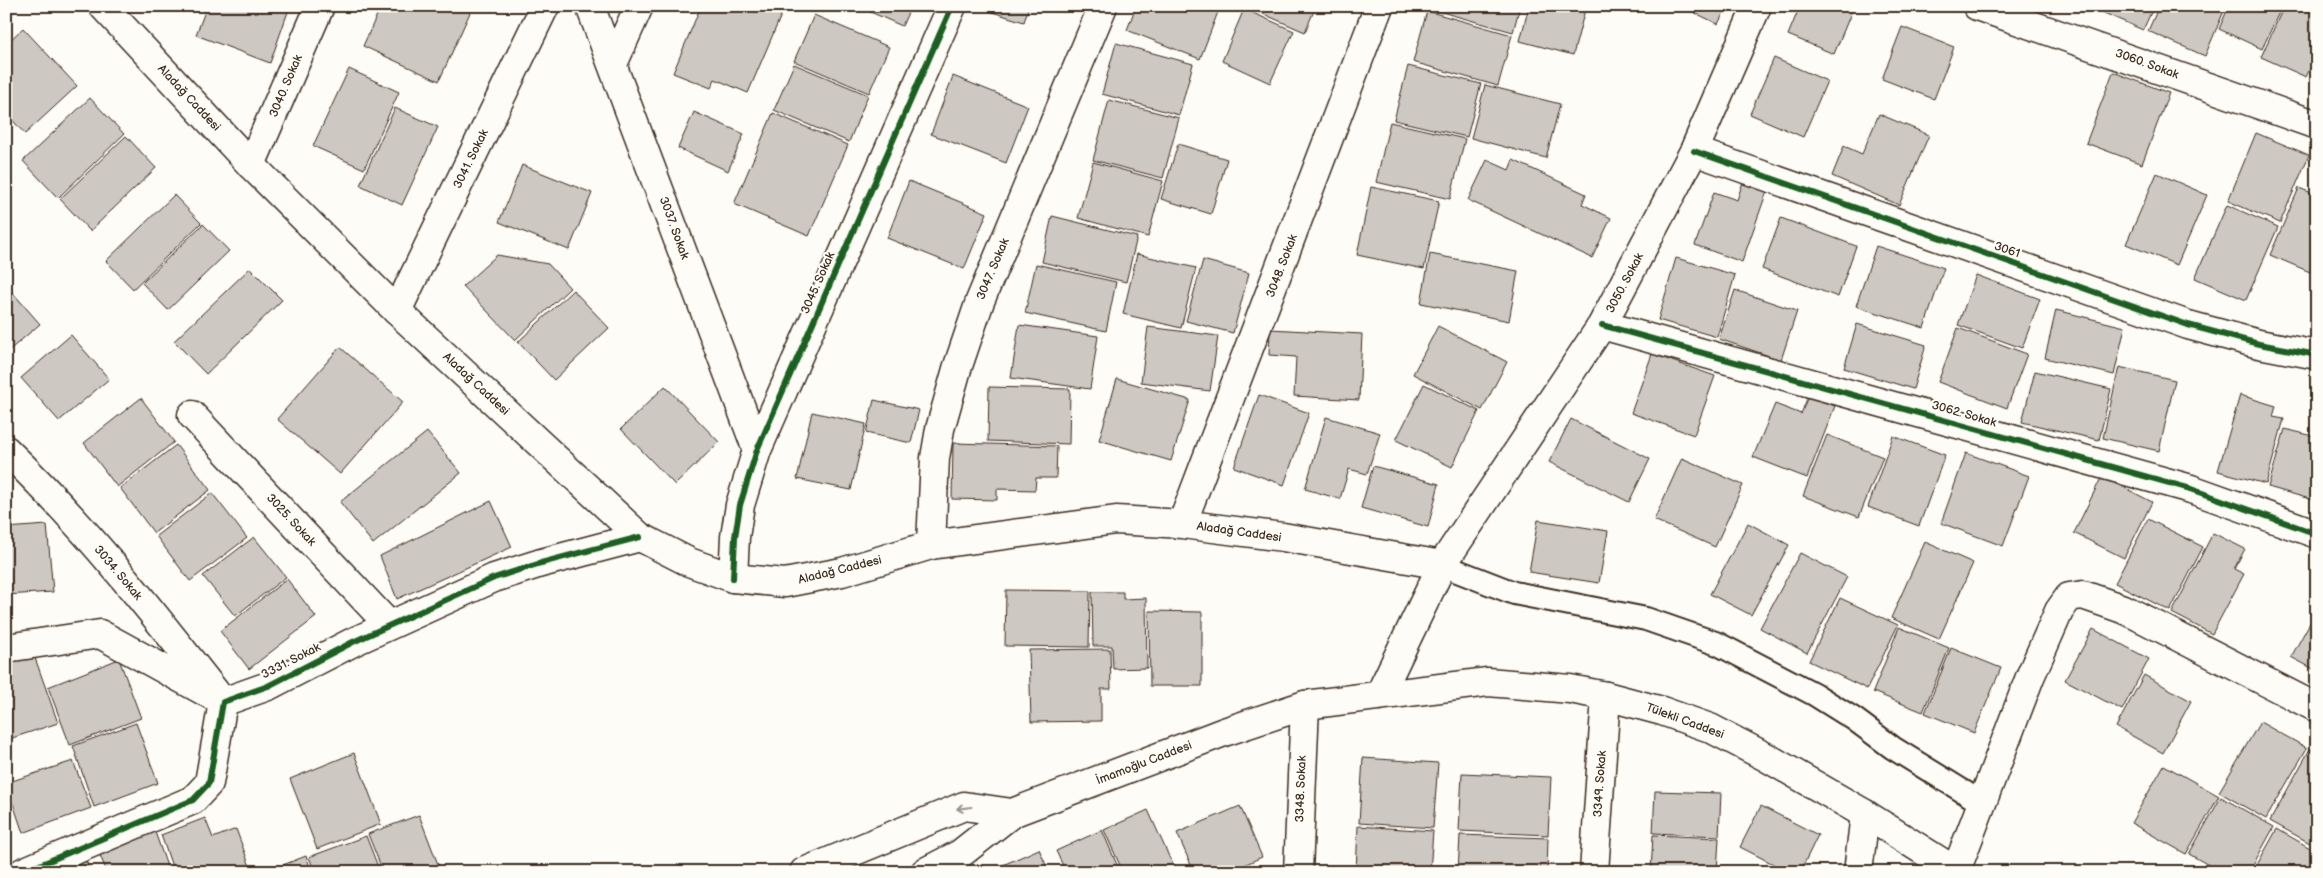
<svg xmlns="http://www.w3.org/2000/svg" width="2323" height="878" font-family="'Balsamiq Sans',sans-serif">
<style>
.building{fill:#cdc8c2;stroke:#3b2a1e}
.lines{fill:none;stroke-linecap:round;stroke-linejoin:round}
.lane-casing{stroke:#3b2a1e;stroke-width:26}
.street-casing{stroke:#3b2a1e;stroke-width:31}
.secondary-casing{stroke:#3b2a1e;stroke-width:31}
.lane{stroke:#fdfcf7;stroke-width:22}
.street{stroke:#fdfcf7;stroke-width:28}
.secondary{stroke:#fdfcf7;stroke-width:28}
.cycleway-casing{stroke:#fdfcf7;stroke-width:9}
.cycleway{stroke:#1b5e20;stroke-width:6}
.oneway{stroke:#9c938a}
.labels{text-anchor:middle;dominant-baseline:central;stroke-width:4.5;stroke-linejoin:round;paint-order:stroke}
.street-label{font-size:12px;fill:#3b2a1e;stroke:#fdfcf7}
</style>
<rect width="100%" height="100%" fill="#fdfcf7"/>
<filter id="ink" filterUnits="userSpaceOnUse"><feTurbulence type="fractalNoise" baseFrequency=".02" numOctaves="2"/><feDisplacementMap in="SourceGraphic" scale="10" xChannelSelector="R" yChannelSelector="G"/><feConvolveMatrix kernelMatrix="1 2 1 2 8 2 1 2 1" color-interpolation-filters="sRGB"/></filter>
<g filter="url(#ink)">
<path class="building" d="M 207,6 L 290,6 L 270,63 L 196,35 Z
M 381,6 L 473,6 L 439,81 L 363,46 Z
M 701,6 L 785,6 L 748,93 L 715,79 L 711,88 L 673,73 Z
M 857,6 L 911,6 L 902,26 Z
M 991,6 L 1029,6 L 1024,22 L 989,11 Z
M 1136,6 L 1204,6 L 1218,12 L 1200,59 L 1127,30 Z
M 1245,6 L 1316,6 L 1305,32 Z
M 1435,6 L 1520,6 L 1513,32 L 1434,10 Z
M 1529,6 L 1586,6 L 1573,55 L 1520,41 Z
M 1681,6 L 1727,6 L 1718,24 Z
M 1800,6 L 1854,6 L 1834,54 L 1788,35 Z
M 2088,6 L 2154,6 L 2143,30 Z
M 2159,6 L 2226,6 L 2205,56 L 2148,31 Z
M 2229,6 L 2282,6 L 2262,49 L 2219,29 Z
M 2284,6 L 2299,6 L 2317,14 L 2317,54 L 2306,77 L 2261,57 Z
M 1244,9 L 1294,31 L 1270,83 L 1222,61 Z
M 1427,11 L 1512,35 L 1498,86 L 1413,62 Z
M 814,15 L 889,47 L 869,93 L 794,61 Z
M 1902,27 L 1954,47 L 1934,99 L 1882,79 Z
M 23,28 L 77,86 L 25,134 L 6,113 L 6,44 Z
M 1116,43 L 1193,64 L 1179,115 L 1102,94 Z
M 1774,58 L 1827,81 L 1803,137 L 1750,114 Z
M 794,64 L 868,95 L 849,142 L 774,110 Z
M 1408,66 L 1481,84 L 1467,137 L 1394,120 Z
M 349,69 L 399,92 L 364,169 L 313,146 Z
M 2113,72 L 2169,93 L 2142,164 L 2086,143 Z
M 953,76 L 1028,106 L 1006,163 L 931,134 Z
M 1485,85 L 1560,104 L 1546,158 L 1471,138 Z
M 90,98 L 124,134 L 58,198 L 23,161 Z
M 1109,100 L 1179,118 L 1163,178 L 1093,160 Z
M 395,108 L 438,127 L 402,205 L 360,185 Z
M 694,112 L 744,134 L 728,171 L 678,148 Z
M 773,113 L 848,145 L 809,236 L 734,204 Z
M 1879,114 L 1929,135 L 1899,205 L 1832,176 L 1844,146 L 1862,154 Z
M 1390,122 L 1465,139 L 1450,199 L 1376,182 Z
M 2256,133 L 2309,155 L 2280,223 L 2228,201 Z
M 126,136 L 156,168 L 90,231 L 60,199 Z
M 1178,144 L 1227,159 L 1211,214 L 1161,199 Z
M 1487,160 L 1509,170 L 1513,160 L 1586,194 L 1582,204 L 1611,218 L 1592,258 L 1468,200 Z
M 1093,162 L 1163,181 L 1148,237 L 1078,218 Z
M 522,165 L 592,193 L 569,250 L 499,222 Z
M 2157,173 L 2207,195 L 2177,265 L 2126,244 Z
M 909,181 L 987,213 L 964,269 L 887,238 Z
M 1743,182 L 1767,191 L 1742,262 L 1695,245 L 1714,192 L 1737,200 Z
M 1371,187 L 1439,201 L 1424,269 L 1357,255 Z
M 2299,188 L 2317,195 L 2317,275 L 2270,255 Z
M 174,195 L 201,223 L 133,289 L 106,261 Z
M 2227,205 L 2278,227 L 2246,300 L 2195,278 Z
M 1052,216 L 1137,237 L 1126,282 L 1042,262 Z
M 1781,218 L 1856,246 L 1838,297 L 1762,269 Z
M 203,224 L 229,251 L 168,310 L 142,283 Z
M 1876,246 L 1944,268 L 1924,328 L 1856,306 Z
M 1137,254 L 1196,268 L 1181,328 L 1123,314 Z
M 1430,254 L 1518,271 L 1509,321 L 1421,303 Z
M 497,255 L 548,264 L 570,288 L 515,340 L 463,286 Z
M 1676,258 L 1735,275 L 1717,337 L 1658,320 Z
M 1203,260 L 1249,273 L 1233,333 L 1186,321 Z
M 1036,264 L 1116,282 L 1106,331 L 1025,313 Z
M 250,268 L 282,300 L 206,374 L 174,341 Z
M 1976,275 L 2040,299 L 2022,348 L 1958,325 Z
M 6,285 L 40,324 L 6,353 Z
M 573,290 L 609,328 L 554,380 L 518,342 Z
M 1735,290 L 1797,311 L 1781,360 L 1719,339 Z
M 2056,310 L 2125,327 L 2114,375 L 2045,358 Z
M 1857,324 L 1926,345 L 1913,389 L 1844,368 Z
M 1019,325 L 1098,336 L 1090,389 L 1011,378 Z
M 1438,326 L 1507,362 L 1482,410 L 1413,374 Z
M 1148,327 L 1218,336 L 1210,391 L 1141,382 Z
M 1958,328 L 2027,354 L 2007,408 L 1938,382 Z
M 1270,329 L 1362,334 L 1359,400 L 1294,396 L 1296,357 L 1269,355 Z
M 71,335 L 109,379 L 59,421 L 21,378 Z
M 340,347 L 403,402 L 340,474 L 277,419 Z
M 1652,354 L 1715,376 L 1694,435 L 1631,413 Z
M 2119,367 L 2175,380 L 2159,451 L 2103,438 Z
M 2035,371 L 2111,389 L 2099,440 L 2022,422 Z
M 1117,379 L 1190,400 L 1171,461 L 1099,440 Z
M 1424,384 L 1479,411 L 1452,467 L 1396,440 Z
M 665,386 L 719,442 L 675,485 L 621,429 Z
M 989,387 L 1070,389 L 1069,444 L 988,441 Z
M 1259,395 L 1309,413 L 1284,485 L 1234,467 Z
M 2240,395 L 2276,406 L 2273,417 L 2284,419 L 2266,484 L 2218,471 Z
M 1808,396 L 1835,406 L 1807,478 L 1753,457 L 1775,404 L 1801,414 Z
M 141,398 L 174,442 L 117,487 L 84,443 Z
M 874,400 L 919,410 L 911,443 L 866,433 Z
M 812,412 L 866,424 L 851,490 L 797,479 Z
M 1326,417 L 1380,433 L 1367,474 L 1349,469 L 1340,499 L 1305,489 Z
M 1571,419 L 1650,459 L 1629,502 L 1549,462 Z
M 2285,429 L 2317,437 L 2317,501 L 2268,487 Z
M 427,432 L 461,473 L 373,544 L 340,502 Z
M 1827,435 L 1883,457 L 1859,517 L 1803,496 Z
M 1893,436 L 1945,455 L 1919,526 L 1868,507 Z
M 953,443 L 1057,446 L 1056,478 L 1036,478 L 1035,490 L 997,489 L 997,500 L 952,499 Z
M 176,445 L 210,490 L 154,533 L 120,488 Z
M 1966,453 L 2029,476 L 2003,546 L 1941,523 Z
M 1682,458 L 1743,485 L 1715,547 L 1654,520 Z
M 1373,466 L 1439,484 L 1428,527 L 1361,508 Z
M 2102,476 L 2152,502 L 2124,558 L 2074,533 Z
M 212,493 L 247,538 L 190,581 L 156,536 Z
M 491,501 L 512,547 L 397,599 L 380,556 Z
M 2148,519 L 2203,547 L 2170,611 L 2115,583 Z
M 1538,520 L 1608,531 L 1599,583 L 1529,572 Z
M 1748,523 L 1789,545 L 1751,615 L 1710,594 Z
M 47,525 L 53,592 L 6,595 L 6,528 Z
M 2213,533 L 2245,549 L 2234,569 L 2244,574 L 2212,634 L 2172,613 Z
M 254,537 L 286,577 L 235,616 L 203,576 Z
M 1925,542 L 1973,563 L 1939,639 L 1891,618 Z
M 1800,553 L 1847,577 L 1807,653 L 1760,628 Z
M 287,579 L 316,617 L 249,669 L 220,631 Z
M 1006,590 L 1090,591 L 1089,647 L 1005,646 Z
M 1092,592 L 1123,592 L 1123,599 L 1146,598 L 1147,668 L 1113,669 L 1112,646 L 1093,646 Z
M 1840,598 L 1898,625 L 1867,689 L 1809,661 Z
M 2317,610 L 2317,671 L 2291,657 Z
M 1149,611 L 1202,612 L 1202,686 L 1150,686 Z
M 1899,627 L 1949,648 L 1923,712 L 1873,692 Z
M 2093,629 L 2149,659 L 2122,710 L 2065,680 Z
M 1951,648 L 2001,668 L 1974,733 L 1925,713 Z
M 1110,649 L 1111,689 L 1101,689 L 1101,721 L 1031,722 L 1029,650 Z
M 34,655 L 58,723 L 6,740 L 6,664 Z
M 119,659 L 141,718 L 70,745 L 48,687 Z
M 2144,675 L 2191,701 L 2163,753 L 2116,727 Z
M 2260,722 L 2307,748 L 2266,819 L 2219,792 Z
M 136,723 L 158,783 L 94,807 L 73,746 Z
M 2310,749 L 2317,753 L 2317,847 L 2270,821 Z
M 354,753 L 381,824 L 317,849 L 290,779 Z
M 1363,758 L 1438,763 L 1433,828 L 1359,823 Z
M 73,761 L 91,808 L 23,833 L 6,783 Z
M 2164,765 L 2219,796 L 2186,854 L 2131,823 Z
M 1462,773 L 1551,777 L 1548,835 L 1459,831 Z
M 1655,791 L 1721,793 L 1719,836 L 1653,833 Z
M 2221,797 L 2274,827 L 2249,872 L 2221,872 L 2189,854 Z
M 1240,806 L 1262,857 L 1228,872 L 1194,872 L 1177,833 Z
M 1761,806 L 1818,835 L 1800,872 L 1789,872 L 1740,847 Z
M 1148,810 L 1176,872 L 1123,872 L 1104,830 Z
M 419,815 L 441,872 L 383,872 L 368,834 Z
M 205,818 L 213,838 L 236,829 L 252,872 L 174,872 L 161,835 Z
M 1358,826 L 1433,831 L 1430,872 L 1356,872 Z
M 2277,829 L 2317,852 L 2317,872 L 2253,872 Z
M 1102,830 L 1120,872 L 1066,872 L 1056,851 Z
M 155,832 L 169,872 L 107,872 L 99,853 Z
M 1460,835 L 1548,838 L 1547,872 L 1458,872 Z
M 1653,835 L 1719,838 L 1717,872 L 1651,872 Z
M 366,836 L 380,872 L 315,872 L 309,857 Z
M 1039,849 L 1049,872 L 987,872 Z
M 306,856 L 312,872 L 265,872 Z
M 85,857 L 90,872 L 46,872 Z"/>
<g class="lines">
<defs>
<path id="lane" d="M 1442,565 L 1514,593 L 1646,619 L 1718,644 L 1814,694 L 1854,719 L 1893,748 L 1982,803"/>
<path id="street" d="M 590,6 L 757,450
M 1977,6 L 2317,125
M 613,64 L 639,6
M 1694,151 L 2188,325 L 2259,344 L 2317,355
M 251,165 L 320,6
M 397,311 L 545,6
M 1602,325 L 2191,489 L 2317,534
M 192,415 L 389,625
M 6,450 C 86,527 155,615 223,702
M 931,545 L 935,458 L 940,429 L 957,369 L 980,301 L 1103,6
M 1442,565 L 1602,325 L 1694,151 L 1757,6
M 733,578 L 735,537 L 740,505 L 757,450 L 952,6
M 6,648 L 100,634 L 213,696
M 1956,871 L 2030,677 L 2059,611 L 2069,597 L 2083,595 L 2126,610 L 2317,708
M 23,872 L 193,800 L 209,783 L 223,702 L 268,686 L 353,642 L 494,578 L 541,563 L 640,537
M 1298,872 L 1305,705
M 1594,872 L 1606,696
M 1858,872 L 1865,814"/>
<path id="secondary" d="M 103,6 L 251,165 L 397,311 L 640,537 L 689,562 L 733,578 L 785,583 L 842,572 L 931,545 L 1116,520 L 1182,524 L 1283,537 L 1442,565 L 1379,696
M 1182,524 L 1379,6
M 804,872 L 964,806 L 1012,813
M 925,872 L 960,854 L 1012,813 L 1224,732 L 1305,705 L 1488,682 L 1570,689 L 1606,696 L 1662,711 L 1710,728 L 1766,757 L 1865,814 L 1957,872"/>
</defs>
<use href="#lane" class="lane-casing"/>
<use href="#street" class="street-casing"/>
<use href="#secondary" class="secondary-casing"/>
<use href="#lane" class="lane"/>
<use href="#street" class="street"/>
<use href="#secondary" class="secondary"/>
<defs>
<path id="cycleway" d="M 1694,151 L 2188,325 L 2259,344 L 2317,355
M 1602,325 L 2191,489 L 2317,534
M 733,578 L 735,537 L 740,505 L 757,450 L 952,6
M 23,872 L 193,800 L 209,783 L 223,702 L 268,686 L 353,642 L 494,578 L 541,563 L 640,537"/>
</defs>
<use href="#cycleway" class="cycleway-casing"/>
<use href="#cycleway" class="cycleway"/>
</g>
<defs><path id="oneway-shaft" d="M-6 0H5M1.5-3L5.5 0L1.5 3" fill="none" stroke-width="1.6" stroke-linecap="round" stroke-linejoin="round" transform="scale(1.25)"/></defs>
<use class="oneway" href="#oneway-shaft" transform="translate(964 808) rotate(173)"/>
</g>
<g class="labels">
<g class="street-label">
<text transform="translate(2147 64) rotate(20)">3060. Sokak</text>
<text transform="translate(286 86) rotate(-67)">3040. Sokak</text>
<text transform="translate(189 98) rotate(47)">Aladağ Caddesi</text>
<text transform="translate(471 159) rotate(-64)">3041. Sokak</text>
<text transform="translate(674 228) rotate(70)">3037. Sokak</text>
<text transform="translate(2007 250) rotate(19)">3061</text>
<text transform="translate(1282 266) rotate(-69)">3048. Sokak</text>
<text transform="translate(993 269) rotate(-67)">3047. Sokak</text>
<text transform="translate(818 283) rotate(-66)">3045. Sokak</text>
<text transform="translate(1625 283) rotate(-62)">3050. Sokak</text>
<text transform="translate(476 384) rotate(43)">Aladağ Caddesi</text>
<text transform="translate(1964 414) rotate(16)">3062. Sokak</text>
<text transform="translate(291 520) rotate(47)">3025. Sokak</text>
<text transform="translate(1239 532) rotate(8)">Aladağ Caddesi</text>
<text transform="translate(840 570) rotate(-14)">Aladağ Caddesi</text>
<text transform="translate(118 573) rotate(50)">3034. Sokak</text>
<text transform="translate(291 661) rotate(-27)">3331. Sokak</text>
<text transform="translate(1685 721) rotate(20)">Tülekli Caddesi</text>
<text transform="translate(1144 763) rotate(-21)">İmamoğlu Caddesi</text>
<text transform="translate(1600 784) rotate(-86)">3349. Sokak</text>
<text transform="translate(1301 789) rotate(-88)">3348. Sokak</text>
</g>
</g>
<rect width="2323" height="878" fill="none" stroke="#fdfcf7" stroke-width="25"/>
<rect x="12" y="12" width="2298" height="853" fill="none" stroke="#3b2a1e" stroke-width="2" filter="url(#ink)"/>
</svg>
